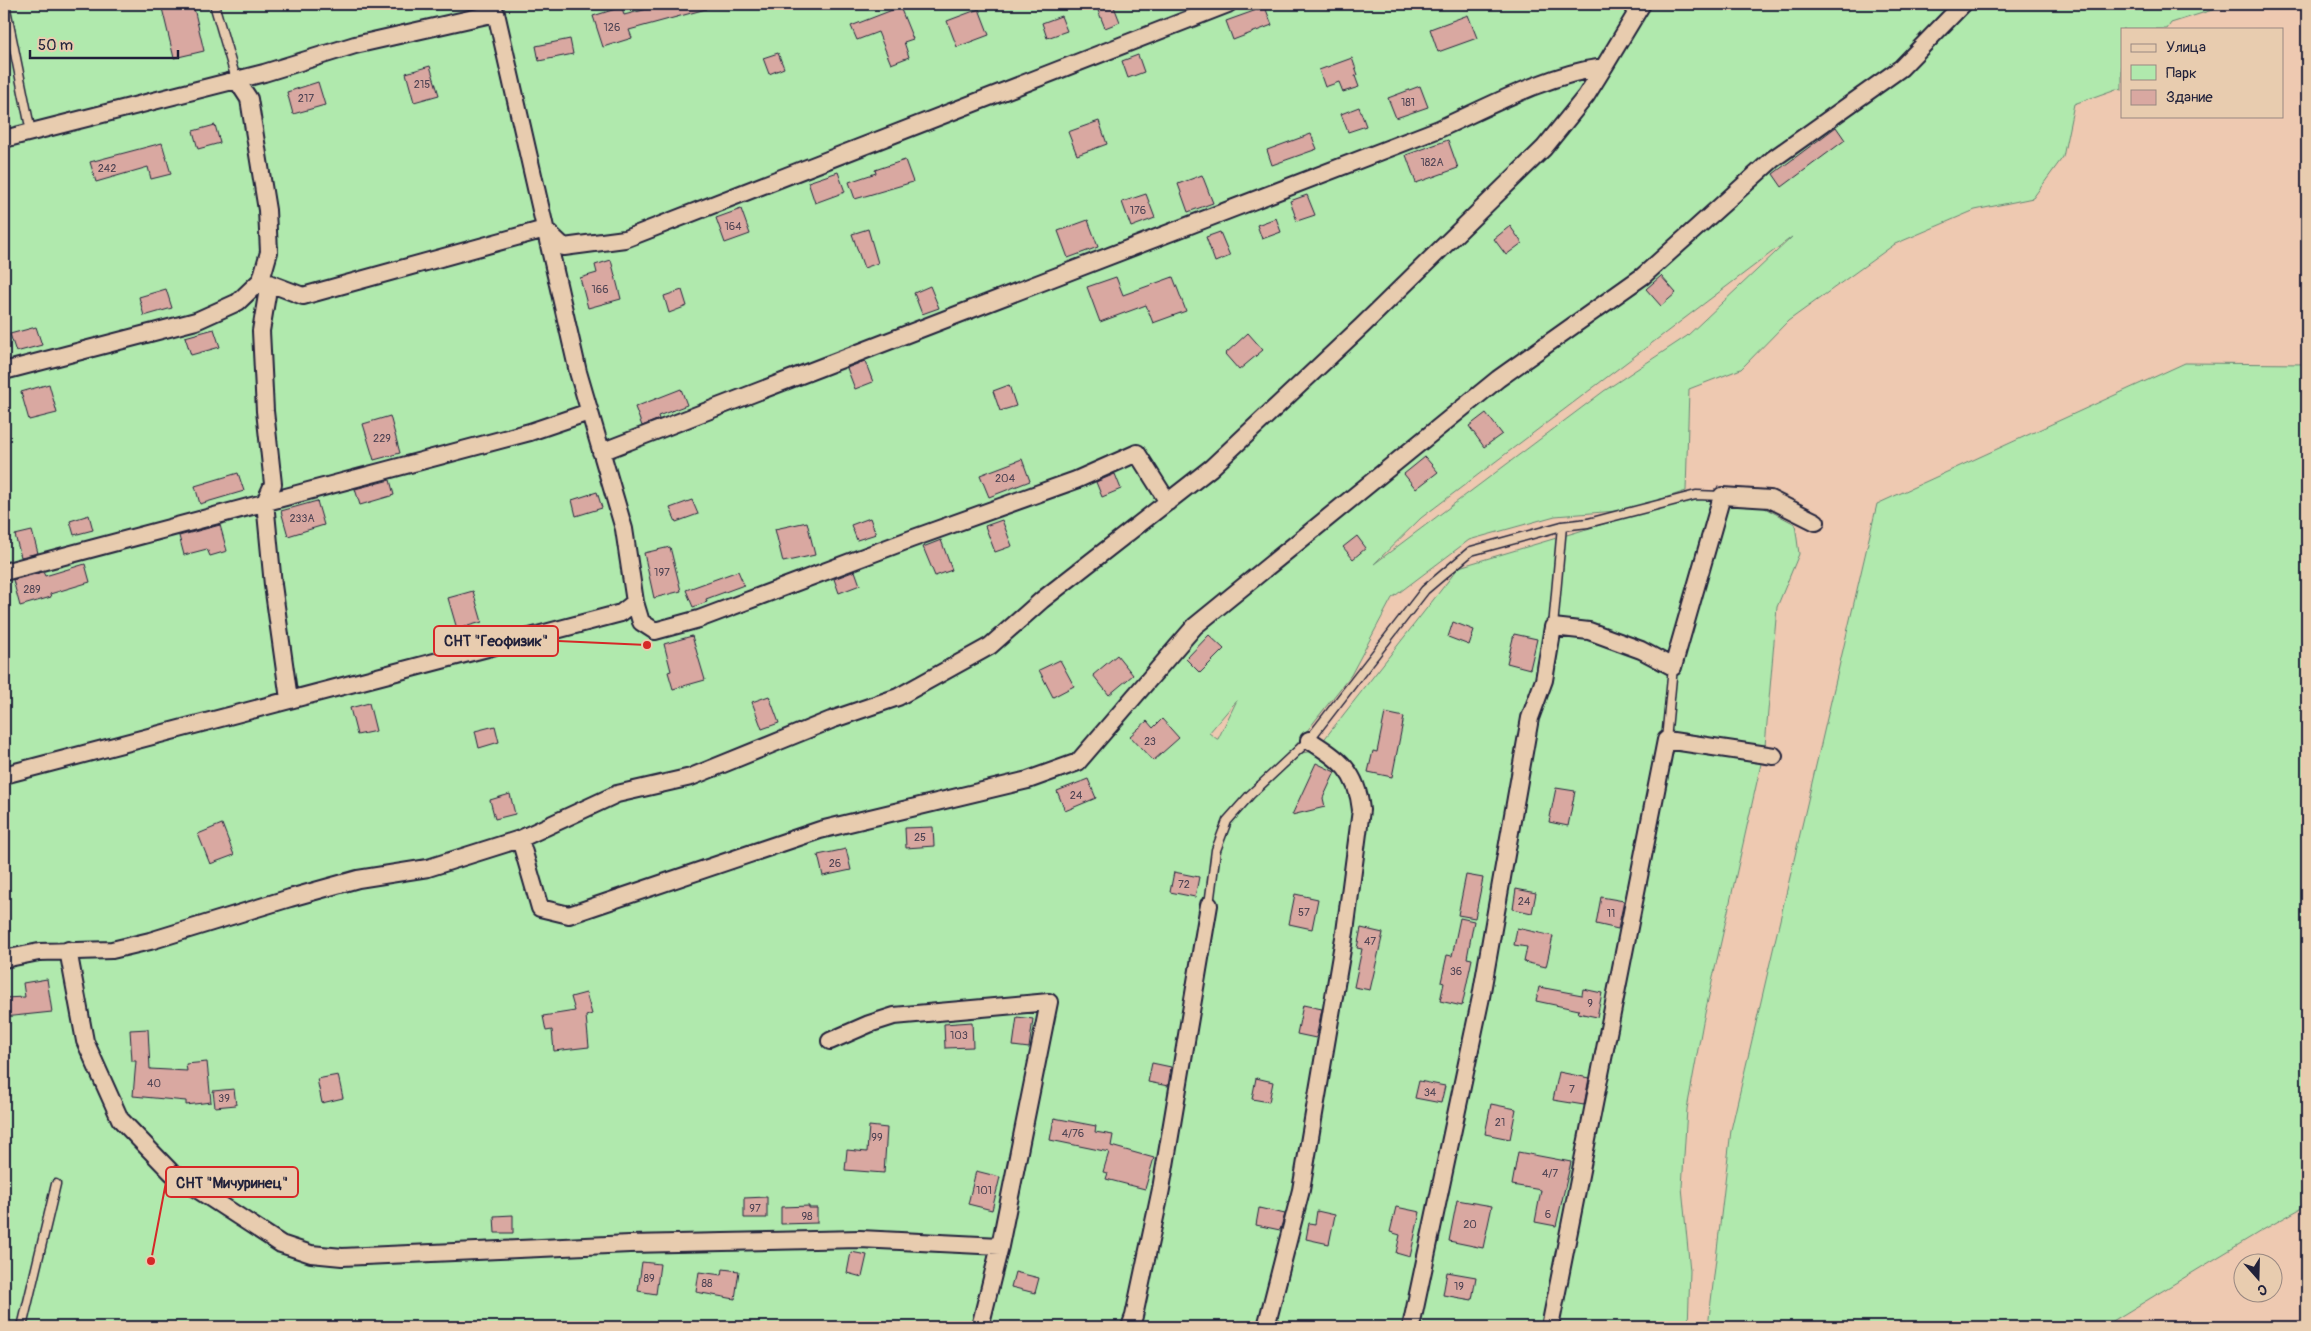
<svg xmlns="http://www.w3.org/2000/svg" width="2311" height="1331" font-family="Pangolin,sans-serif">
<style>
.green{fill:#b0e9ad;stroke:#698674;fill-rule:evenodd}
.building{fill:#d9a8a1;stroke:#22223b}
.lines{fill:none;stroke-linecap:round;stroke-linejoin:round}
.service-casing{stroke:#22223b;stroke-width:11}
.minor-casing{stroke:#22223b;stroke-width:20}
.service{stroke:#e8ccaf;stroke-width:8}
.minor{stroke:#e8ccaf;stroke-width:16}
.labels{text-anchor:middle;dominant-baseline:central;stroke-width:4.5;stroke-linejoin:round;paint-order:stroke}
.number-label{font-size:11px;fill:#504454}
.leader{fill:none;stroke:#d62828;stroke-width:2}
.callout-dot{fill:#d62828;stroke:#e8ccaf;stroke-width:2}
.callout{fill:#e8ccaf;stroke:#d62828;stroke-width:2}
.callout-label{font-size:15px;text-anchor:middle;font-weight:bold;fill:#22223b}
</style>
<rect width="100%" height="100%" fill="#eec9b1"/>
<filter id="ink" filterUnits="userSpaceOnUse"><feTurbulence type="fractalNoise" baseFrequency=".02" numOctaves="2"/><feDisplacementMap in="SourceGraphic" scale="10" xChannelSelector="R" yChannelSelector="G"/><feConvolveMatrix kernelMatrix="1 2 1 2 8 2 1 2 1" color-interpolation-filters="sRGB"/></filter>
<g filter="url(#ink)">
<path class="green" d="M 4,4 L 425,4 L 426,10 L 495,4 L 2231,4 L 2171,23 L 2167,29 L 2122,29 L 2122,90 L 2116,89 L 2074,104 L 2063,157 L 2033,198 L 1975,210 L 1895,244 L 1788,321 L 1741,369 L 1689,389 L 1686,491 L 1628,510 L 1555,516 L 1469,540 L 1392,598 L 1351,675 L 1288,755 L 1315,751 L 1459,567 L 1691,498 L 1759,505 L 1795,524 L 1799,554 L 1777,607 L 1765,746 L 1703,1022 L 1687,1109 L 1682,1187 L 1690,1271 L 1688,1327 L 4,1327 ZM 1792,237 L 1687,336 L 1604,391 L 1374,564 L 1421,518 ZM 1237,700 L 1218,739 L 1217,739 L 1209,733 Z
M 2185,363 L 2307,364 L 2307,1205 L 2261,1231 L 2103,1327 L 1708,1327 L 1731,1130 L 1877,504 Z"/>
<path class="building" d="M 161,4 L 193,4 L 204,51 L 174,58 Z
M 667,4 L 706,4 L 706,9 L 629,30 L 632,38 L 603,47 L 593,16 L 622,7 L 624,15 Z
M 1109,4 L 1113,4 L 1120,22 L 1105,28 L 1097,8 Z
M 900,7 L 913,39 L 904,42 L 909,57 L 891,64 L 878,32 L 857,40 L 851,26 Z
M 1265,7 L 1272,25 L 1233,40 L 1226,21 Z
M 979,9 L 989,35 L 957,47 L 947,21 Z
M 1468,15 L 1477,38 L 1438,52 L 1430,29 Z
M 1061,16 L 1067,31 L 1047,38 L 1042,23 Z
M 570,39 L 573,54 L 539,61 L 536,46 Z
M 778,53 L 784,68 L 769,74 L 763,58 Z
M 1138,55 L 1144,72 L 1128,78 L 1122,61 Z
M 1352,58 L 1358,75 L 1355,76 L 1359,87 L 1343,92 L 1339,82 L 1325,87 L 1319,70 Z
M 430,66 L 439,95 L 414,102 L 406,73 Z
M 318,82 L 325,105 L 293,114 L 287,92 Z
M 1420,86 L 1428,107 L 1396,118 L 1388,98 Z
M 1359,107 L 1366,126 L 1348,132 L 1341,114 Z
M 1099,121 L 1107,144 L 1077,155 L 1068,132 Z
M 215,125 L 220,143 L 198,149 L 193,131 Z
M 1836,127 L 1845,140 L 1782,187 L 1773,174 Z
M 1311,134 L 1317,149 L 1272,165 L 1267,150 Z
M 1448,140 L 1458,168 L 1416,183 L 1406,155 Z
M 162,143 L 171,174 L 151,179 L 148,167 L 96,182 L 90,162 Z
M 905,160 L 913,182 L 855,199 L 849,182 L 876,173 L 875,170 Z
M 838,172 L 845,192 L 815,203 L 808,182 Z
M 1202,175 L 1213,203 L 1188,212 L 1178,184 Z
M 1146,194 L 1155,218 L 1131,227 L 1122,202 Z
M 1307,195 L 1315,215 L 1297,221 L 1290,201 Z
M 741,209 L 750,234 L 725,243 L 716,218 Z
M 1276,218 L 1281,232 L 1262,239 L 1257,225 Z
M 1088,220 L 1098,247 L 1068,258 L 1058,231 Z
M 1510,226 L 1522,243 L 1506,255 L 1494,239 Z
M 868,229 L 878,263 L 864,268 L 852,234 Z
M 1220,232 L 1230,256 L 1215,262 L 1206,237 Z
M 611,260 L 621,299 L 588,308 L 580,278 L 597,273 L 595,265 Z
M 1661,276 L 1676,293 L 1661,306 L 1646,289 Z
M 1116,277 L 1123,295 L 1173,277 L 1186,311 L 1153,323 L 1146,305 L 1100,322 L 1087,287 Z
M 930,286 L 939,308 L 922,314 L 914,293 Z
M 166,289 L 172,308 L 144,316 L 139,297 Z
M 682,290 L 687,306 L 669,313 L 664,296 Z
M 36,327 L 42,345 L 16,352 L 10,334 Z
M 214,329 L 220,347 L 191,355 L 185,337 Z
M 1248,333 L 1263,350 L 1239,370 L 1225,354 Z
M 865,361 L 873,382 L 855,389 L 847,368 Z
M 49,384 L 57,413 L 29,420 L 21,392 Z
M 1009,385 L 1016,406 L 1000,411 L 993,391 Z
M 681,389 L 687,405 L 658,416 L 659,419 L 642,426 L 635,407 Z
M 1486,413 L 1502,434 L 1484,447 L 1469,426 Z
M 390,416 L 400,453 L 374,460 L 363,424 Z
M 1425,457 L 1438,472 L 1416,489 L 1404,474 Z
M 1022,459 L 1030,481 L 989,497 L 980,475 Z
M 238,473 L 244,491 L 200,504 L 195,486 Z
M 1115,474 L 1121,489 L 1102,497 L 1096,482 Z
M 390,480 L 394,495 L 360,505 L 355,489 Z
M 597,492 L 602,508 L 576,516 L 572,500 Z
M 692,500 L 698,514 L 676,522 L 670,508 Z
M 317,501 L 324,525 L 288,536 L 281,511 Z
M 89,515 L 93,530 L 74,535 L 70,521 Z
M 870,518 L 876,534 L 857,540 L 851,525 Z
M 1002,520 L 1012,546 L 995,552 L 985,526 Z
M 807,522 L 815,555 L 783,562 L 775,529 Z
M 220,525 L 227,551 L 210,556 L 207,549 L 184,555 L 179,536 Z
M 32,531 L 38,553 L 21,557 L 15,535 Z
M 1357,536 L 1366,548 L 1353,559 L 1343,547 Z
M 941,540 L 952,570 L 935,576 L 923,547 Z
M 670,547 L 681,591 L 654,598 L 644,553 Z
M 85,564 L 90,582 L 50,594 L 51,597 L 20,606 L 13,580 L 43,572 L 45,576 Z
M 738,571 L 744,585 L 706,599 L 707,602 L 693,607 L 686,590 Z
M 855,571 L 860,585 L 839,593 L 834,579 Z
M 473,591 L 482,622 L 457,629 L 448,598 Z
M 1453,622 L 1474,630 L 1469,645 L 1448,637 Z
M 1514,634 L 1537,639 L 1530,669 L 1507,663 Z
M 1209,635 L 1224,649 L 1200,673 L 1186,659 Z
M 692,636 L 705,680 L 673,689 L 668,672 L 671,671 L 664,644 Z
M 1117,655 L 1133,675 L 1109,695 L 1093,675 Z
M 1060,660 L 1074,686 L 1053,697 L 1039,670 Z
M 769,696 L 779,723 L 762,729 L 752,702 Z
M 369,703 L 376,731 L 357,735 L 350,708 Z
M 1385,713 L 1404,717 L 1392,777 L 1368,772 L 1373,751 L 1377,752 Z
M 1162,719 L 1179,738 L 1153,761 L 1130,736 L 1147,721 L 1153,728 Z
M 495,726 L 499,742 L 479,748 L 475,731 Z
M 1316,763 L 1335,772 L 1323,798 L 1325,807 L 1292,815 Z
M 1088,779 L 1096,798 L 1065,811 L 1057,791 Z
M 1556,788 L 1575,791 L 1568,826 L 1549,822 Z
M 510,794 L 515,814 L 495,819 L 490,800 Z
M 222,824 L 234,855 L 210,864 L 198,834 Z
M 933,827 L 934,846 L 906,848 L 905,828 Z
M 846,849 L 851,870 L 823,876 L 818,855 Z
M 1174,872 L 1199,877 L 1195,897 L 1170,892 Z
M 1466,875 L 1483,878 L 1475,918 L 1458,915 Z
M 1516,889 L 1536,893 L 1532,913 L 1513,909 Z
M 1295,894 L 1318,899 L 1312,929 L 1289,924 Z
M 1601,897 L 1624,901 L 1618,929 L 1596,924 Z
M 1460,918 L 1474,921 L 1467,958 L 1472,959 L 1462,1006 L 1440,1001 L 1444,983 L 1441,982 L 1447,955 L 1452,956 Z
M 1361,928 L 1383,933 L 1370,990 L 1354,987 L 1362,949 L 1357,948 Z
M 1517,928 L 1553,936 L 1546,967 L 1524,962 L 1527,947 L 1514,945 Z
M 47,979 L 52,1012 L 4,1017 L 4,998 L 25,997 L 23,983 Z
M 1539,987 L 1582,995 L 1583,989 L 1602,993 L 1597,1017 L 1578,1013 L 1579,1010 L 1536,1001 Z
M 586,993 L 592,1014 L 586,1016 L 589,1047 L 554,1051 L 552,1030 L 546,1031 L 543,1016 L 575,1011 L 571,997 Z
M 1303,1005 L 1322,1009 L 1316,1038 L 1297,1034 Z
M 1017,1017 L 1033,1019 L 1029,1048 L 1013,1046 Z
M 972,1022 L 973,1047 L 945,1048 L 944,1024 Z
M 148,1029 L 150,1069 L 187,1071 L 186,1064 L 207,1062 L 211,1102 L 186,1105 L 186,1101 L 133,1096 L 136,1061 L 132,1061 L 130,1030 Z
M 1152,1063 L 1171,1067 L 1168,1086 L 1148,1082 Z
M 1559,1072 L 1589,1078 L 1584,1105 L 1553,1100 Z
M 338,1075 L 343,1098 L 322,1103 L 317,1079 Z
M 1256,1078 L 1273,1082 L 1269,1102 L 1252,1099 Z
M 1419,1081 L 1445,1086 L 1441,1103 L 1415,1098 Z
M 234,1089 L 236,1105 L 215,1107 L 213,1091 Z
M 1491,1104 L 1516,1109 L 1510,1139 L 1485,1134 Z
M 1054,1118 L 1096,1126 L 1095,1132 L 1113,1135 L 1111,1146 L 1154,1158 L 1145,1189 L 1106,1179 L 1108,1173 L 1103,1172 L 1109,1152 L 1050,1140 Z
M 869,1126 L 887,1128 L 884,1173 L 845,1170 L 847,1150 L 867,1152 Z
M 1518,1152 L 1571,1162 L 1556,1226 L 1535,1222 L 1541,1190 L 1512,1185 Z
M 976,1171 L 1000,1177 L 992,1210 L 968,1204 Z
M 767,1197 L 767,1218 L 744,1218 L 744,1198 Z
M 1457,1200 L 1492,1206 L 1483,1248 L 1449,1241 Z
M 809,1206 L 809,1208 L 817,1208 L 817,1223 L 781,1224 L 781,1207 Z
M 1396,1207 L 1420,1212 L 1410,1257 L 1396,1253 L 1400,1235 L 1390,1232 Z
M 1259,1208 L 1285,1214 L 1280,1230 L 1256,1225 Z
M 1317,1211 L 1335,1215 L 1329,1244 L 1306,1239 L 1309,1223 L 1315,1224 Z
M 513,1215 L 513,1233 L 495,1233 L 494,1216 Z
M 851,1252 L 867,1255 L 862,1277 L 847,1273 Z
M 642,1262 L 660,1264 L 656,1294 L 638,1291 Z
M 723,1269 L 739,1271 L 735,1299 L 696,1292 L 699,1272 L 722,1275 Z
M 1015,1272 L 1039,1278 L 1035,1293 L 1011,1287 Z
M 1447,1272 L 1476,1277 L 1472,1300 L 1443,1295 Z"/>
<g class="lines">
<defs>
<path id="service" d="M 5,4 L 31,132
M 214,4 L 236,79
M 1553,627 L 1562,526
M 1666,740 L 1673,667
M 1209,905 L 1216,850 L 1227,821 L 1250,795 L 1309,740 L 1425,590 L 1471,551 L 1562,526 L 1588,523 L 1696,495 L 1722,496
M 22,1327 L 56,1184"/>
<path id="minor" d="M 4,139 L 264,73 L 355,45 L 496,13 L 578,372 L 624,529 L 635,602 L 621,613 L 4,775
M 261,280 L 303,296 L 545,229 L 564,247 L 625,239 L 1228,4
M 269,283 L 261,331 L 265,411 L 273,484 L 265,502 L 273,585 L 289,699
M 4,371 L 196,321 L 238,302 L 261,280 L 269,252 L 267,210 L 249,99 L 236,79
M 601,452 L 1439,129 C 1490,106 1548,74 1604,67 L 1642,4
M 4,572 L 530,432 L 589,412
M 635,602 L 641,622 L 655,631 L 699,619 L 911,539 L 1076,480 L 1137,453 L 1168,502
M 520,839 L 617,794 L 691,777 L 831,720 L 898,697 L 990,646 L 1042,600 L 1211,468 L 1362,326 L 1544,148 L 1586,96 L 1604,67
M 68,950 L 85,1041 L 120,1119 L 172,1173 L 281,1244 L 311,1254 L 342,1257 L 630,1244 L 860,1239 L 1000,1246 L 1049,1002 L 894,1016 L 869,1024 L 830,1041
M 4,959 L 39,952 L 112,950 L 150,941 L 290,898 L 358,879 L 428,868 L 520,839 L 540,908 L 569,915 L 820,830 L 1028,780 L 1078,762 L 1195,626 L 1498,379 L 1643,276 L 1773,159 L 1901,68 L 1963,4
M 980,1327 L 1000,1246
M 1130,1327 L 1134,1316 L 1161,1189 L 1209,905
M 1266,1327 L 1301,1190 L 1345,932 L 1361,810 C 1357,771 1340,760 1309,740
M 1411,1327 L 1481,997 L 1530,718 L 1544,680 L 1553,627 L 1589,631 L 1641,650 L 1673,667 L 1722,496 L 1770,499 L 1816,522
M 1550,1327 L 1666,740 L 1774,756"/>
</defs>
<use href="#service" class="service-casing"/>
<use href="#minor" class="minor-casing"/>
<use href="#service" class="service"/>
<use href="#minor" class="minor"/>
</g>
</g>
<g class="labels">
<g class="number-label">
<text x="612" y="27">126</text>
<text x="422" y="84">215</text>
<text x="306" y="98">217</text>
<text x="1408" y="102">181</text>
<text x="1432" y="162">182А</text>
<text x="107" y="168">242</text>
<text x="1138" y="210">176</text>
<text x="733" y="226">164</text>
<text x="600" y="289">166</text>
<text x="382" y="438">229</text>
<text x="1005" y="478">204</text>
<text x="302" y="518">233А</text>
<text x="662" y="572">197</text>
<text x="32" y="589">289</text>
<text x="1150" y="741">23</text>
<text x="1076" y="795">24</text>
<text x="920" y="837">25</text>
<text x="835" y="863">26</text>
<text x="1184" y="884">72</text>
<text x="1524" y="901">24</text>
<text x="1304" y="912">57</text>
<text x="1611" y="913">11</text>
<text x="1370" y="941">47</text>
<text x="1456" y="971">36</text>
<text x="1590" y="1003">9</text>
<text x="959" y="1035">103</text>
<text x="154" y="1083">40</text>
<text x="1572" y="1089">7</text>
<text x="1430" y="1092">34</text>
<text x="224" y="1098">39</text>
<text x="1500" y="1122">21</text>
<text x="1073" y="1133">4/76</text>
<text x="877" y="1137">99</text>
<text x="1550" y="1173">4/7</text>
<text x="984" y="1190">101</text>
<text x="755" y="1208">97</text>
<text x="1548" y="1214">6</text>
<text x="807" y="1216">98</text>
<text x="1470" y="1224">20</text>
<text x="649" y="1278">89</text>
<text x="707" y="1283">88</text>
<text x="1459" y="1286">19</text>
</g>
</g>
<path class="leader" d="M647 645L558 641M151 1261L166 1182"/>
<g class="callout-dot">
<circle cx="647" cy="645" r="5"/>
<circle cx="151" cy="1261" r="5"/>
</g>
<g class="callout">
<rect x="434" y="626" width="124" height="30" rx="5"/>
<rect x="166" y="1167" width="132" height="30" rx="5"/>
</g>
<g class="callout-label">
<text x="496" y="646">СНТ "Геофизик"</text>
<text x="232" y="1188">СНТ "Мичуринец"</text>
</g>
<rect width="2311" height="1331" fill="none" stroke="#e8ccaf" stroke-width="20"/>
<rect x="10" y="10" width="2291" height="1311" fill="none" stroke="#22223b" stroke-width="2" filter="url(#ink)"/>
<rect x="2121" y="28" width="162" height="90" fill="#e8ccaf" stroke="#998881"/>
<rect x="2131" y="44" width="25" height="8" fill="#e8ccaf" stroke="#998881"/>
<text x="2166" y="52" font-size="15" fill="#22223b">Улица</text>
<rect x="2131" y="65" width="25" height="15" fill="#b0e9ad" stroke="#998881"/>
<text x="2166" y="78" font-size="15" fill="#22223b">Парк</text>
<rect x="2131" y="90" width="25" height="15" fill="#d9a8a1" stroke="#998881"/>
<text x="2166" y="102" font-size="15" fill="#22223b">Здание</text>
<g transform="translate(2258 1278) rotate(160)"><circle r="24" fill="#e8ccaf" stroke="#998881"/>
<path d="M0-4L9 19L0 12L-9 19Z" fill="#22223b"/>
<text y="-8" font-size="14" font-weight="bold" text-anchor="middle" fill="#22223b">С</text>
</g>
<path d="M30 50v8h148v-8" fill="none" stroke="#22223b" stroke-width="2.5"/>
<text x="38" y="50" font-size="15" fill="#22223b" stroke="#e8ccaf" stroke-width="4" paint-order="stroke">50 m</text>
</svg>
